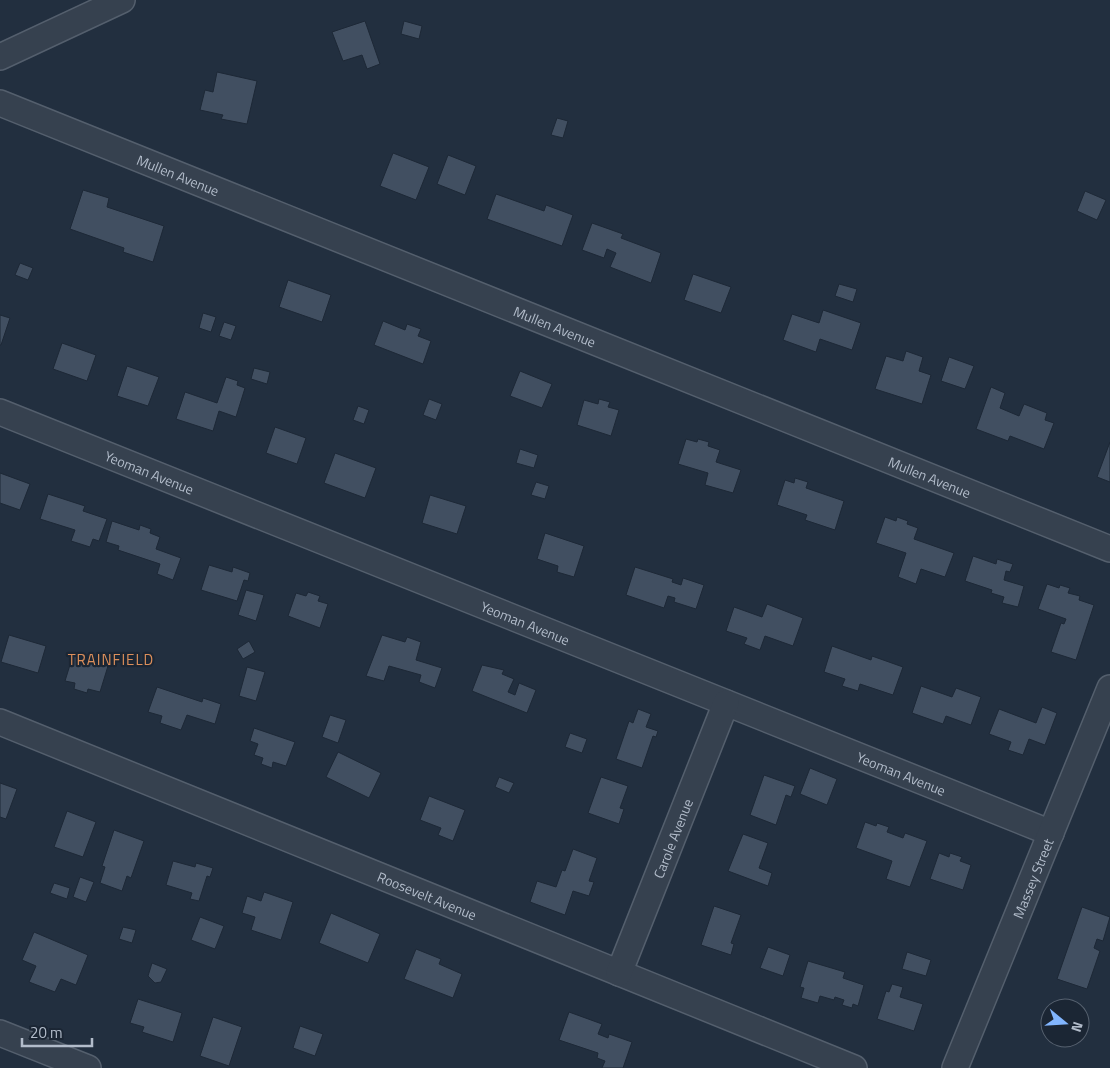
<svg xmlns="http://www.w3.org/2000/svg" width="1110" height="1068" font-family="'Titillium Web',sans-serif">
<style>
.building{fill:#414f61;stroke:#1d2836}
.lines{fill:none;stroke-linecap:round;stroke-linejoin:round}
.street-casing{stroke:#545f6d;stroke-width:28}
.street{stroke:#36414f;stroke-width:25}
.labels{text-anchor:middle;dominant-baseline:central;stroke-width:4.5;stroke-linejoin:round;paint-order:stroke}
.street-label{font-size:14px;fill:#b2bcca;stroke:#1b2634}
.neighbourhood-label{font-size:15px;letter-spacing:1px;fill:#dc8f5b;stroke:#1b2634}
</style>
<rect width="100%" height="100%" fill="#222f3f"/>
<path class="building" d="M 365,21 L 380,64 L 367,69 L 362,55 L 343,61 L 332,32 Z
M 404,21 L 422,26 L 419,39 L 401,34 Z
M 217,72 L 257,81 L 247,124 L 221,119 L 223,115 L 200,110 L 205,90 L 213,92 Z
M 557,118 L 568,121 L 563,138 L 551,135 Z
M 393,153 L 429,167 L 416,200 L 380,186 Z
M 448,155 L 476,166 L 465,195 L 437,184 Z
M 83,190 L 109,198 L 107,207 L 164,226 L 153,262 L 123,252 L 124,248 L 70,229 Z
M 1085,191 L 1106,200 L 1097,220 L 1077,211 Z
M 496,194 L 544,211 L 546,205 L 573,215 L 562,246 L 487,219 Z
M 592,223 L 623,234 L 621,238 L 661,253 L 651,283 L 610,267 L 616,253 L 607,249 L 604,258 L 582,250 Z
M 20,263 L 33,268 L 28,280 L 15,275 Z
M 693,274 L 731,287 L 721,313 L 684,300 Z
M 288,280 L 331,295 L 322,322 L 279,307 Z
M 839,284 L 857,289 L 853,302 L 835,296 Z
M 823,310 L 861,323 L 852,350 L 820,339 L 816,352 L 783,340 L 792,314 L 819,323 Z
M 203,313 L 216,317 L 211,332 L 199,328 Z
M 0,315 L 10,318 L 1,345 L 0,345 Z
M 383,321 L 405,330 L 407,324 L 421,329 L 418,336 L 431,341 L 423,364 L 374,345 Z
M 224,322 L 236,326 L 231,340 L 219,336 Z
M 62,343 L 96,355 L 87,381 L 53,369 Z
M 906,351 L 923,357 L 919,371 L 931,375 L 922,404 L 875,389 L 886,356 L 903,361 Z
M 949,357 L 974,366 L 965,389 L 941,381 Z
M 127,366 L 159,377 L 148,406 L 117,396 Z
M 254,368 L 270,372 L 267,384 L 251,379 Z
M 520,371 L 552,384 L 542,408 L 510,396 Z
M 226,377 L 238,381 L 237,385 L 245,388 L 236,417 L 219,411 L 213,431 L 176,419 L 185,392 L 217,403 Z
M 991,387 L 1005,393 L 1000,408 L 1019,416 L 1024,404 L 1047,413 L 1045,420 L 1054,423 L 1044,449 L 1010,436 L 1008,441 L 976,429 Z
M 429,399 L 442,404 L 436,420 L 423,415 Z
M 599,399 L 610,402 L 608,407 L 619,410 L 611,436 L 577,425 L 584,400 L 598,404 Z
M 358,406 L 369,410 L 364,424 L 353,420 Z
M 275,427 L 306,438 L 297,464 L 266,453 Z
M 686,439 L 697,442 L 698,439 L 709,442 L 708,446 L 720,450 L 716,462 L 741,470 L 733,493 L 705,485 L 708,473 L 678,464 Z
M 1110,442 L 1110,482 L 1097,477 Z
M 520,449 L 538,455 L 534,468 L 516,463 Z
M 335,453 L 376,468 L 365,498 L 324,483 Z
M 0,473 L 30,484 L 20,510 L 0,503 Z
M 795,478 L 808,482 L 806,488 L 844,501 L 835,530 L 805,520 L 807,515 L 777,505 L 785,480 L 794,483 Z
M 536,482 L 549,486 L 545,499 L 531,495 Z
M 48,494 L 85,506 L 83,511 L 107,519 L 99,541 L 93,539 L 90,547 L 71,541 L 75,530 L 40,519 Z
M 430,495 L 466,506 L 457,534 L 422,523 Z
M 885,517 L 896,521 L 897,517 L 908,521 L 907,524 L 918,528 L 914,539 L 954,553 L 945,577 L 921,569 L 916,584 L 898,577 L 906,553 L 876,543 Z
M 112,521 L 139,530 L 140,525 L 151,529 L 150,533 L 160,537 L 156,549 L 181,558 L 173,580 L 157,574 L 160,564 L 118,550 L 119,546 L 106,542 Z
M 545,533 L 584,546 L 574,577 L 557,572 L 558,566 L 537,559 Z
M 973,556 L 996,564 L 997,559 L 1013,564 L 1010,572 L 1006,571 L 1004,580 L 1024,586 L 1018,607 L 1002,603 L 1004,597 L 991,593 L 992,590 L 965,581 Z
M 209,565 L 232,572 L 233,567 L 250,573 L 248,581 L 244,580 L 237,601 L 201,590 Z
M 635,567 L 673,579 L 672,582 L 681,585 L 683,578 L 704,585 L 696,609 L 674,602 L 675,598 L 668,596 L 664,608 L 626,595 Z
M 1047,584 L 1059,588 L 1060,585 L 1070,588 L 1068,593 L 1080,596 L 1079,600 L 1094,605 L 1076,660 L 1051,652 L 1061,623 L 1064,624 L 1066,619 L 1038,609 Z
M 246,590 L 264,595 L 256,621 L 238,615 Z
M 308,592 L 320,596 L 318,601 L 328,604 L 320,628 L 288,616 L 296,593 L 306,596 Z
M 767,604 L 803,618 L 793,646 L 765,636 L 760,650 L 744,644 L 747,638 L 726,631 L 734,607 L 762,617 Z
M 9,635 L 46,646 L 38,673 L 1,662 Z
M 382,635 L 405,642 L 407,637 L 421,642 L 416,660 L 442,668 L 435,688 L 419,682 L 421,675 L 389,666 L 384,681 L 366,676 Z
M 249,641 L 255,652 L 243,659 L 237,649 Z
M 832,646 L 871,660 L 872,656 L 903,667 L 893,695 L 860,684 L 858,691 L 842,686 L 845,679 L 824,672 Z
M 73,655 L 108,666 L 100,692 L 88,689 L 87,693 L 74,689 L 75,683 L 65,681 Z
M 482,665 L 504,670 L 502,674 L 514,679 L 508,692 L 515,695 L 519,683 L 536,690 L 527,713 L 472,691 Z
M 247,667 L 265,672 L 256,701 L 239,696 Z
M 921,686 L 952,697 L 956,688 L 981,697 L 971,725 L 946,716 L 943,724 L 912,713 Z
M 157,687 L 202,702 L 203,698 L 221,704 L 215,724 L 187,715 L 181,730 L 160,723 L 162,716 L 148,712 Z
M 1042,707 L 1057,713 L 1045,745 L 1029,739 L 1023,755 L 1008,750 L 1011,742 L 989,734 L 999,709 L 1036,723 Z
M 638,709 L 651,714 L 646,727 L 658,731 L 656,737 L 653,736 L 642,768 L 616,759 L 629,721 L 633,723 Z
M 330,715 L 346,720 L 338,743 L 322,737 Z
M 254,728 L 295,742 L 286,766 L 273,762 L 272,768 L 261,764 L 263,758 L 254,755 L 258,744 L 250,741 Z
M 570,733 L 587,739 L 582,753 L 565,747 Z
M 338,752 L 381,773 L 369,798 L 326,777 Z
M 810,768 L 837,779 L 827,805 L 800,794 Z
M 764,775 L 795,786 L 791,797 L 786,795 L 776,825 L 750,815 Z
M 499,777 L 514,783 L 509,793 L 495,787 Z
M 601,777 L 628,786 L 620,808 L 624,809 L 619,824 L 588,813 Z
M 0,783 L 17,789 L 6,819 L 0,817 Z
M 429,796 L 465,810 L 453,841 L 438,835 L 441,828 L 420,820 Z
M 67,811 L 96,822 L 83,857 L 54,847 Z
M 865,822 L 876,826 L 877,823 L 889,827 L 887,832 L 903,838 L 905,833 L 927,841 L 910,887 L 886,879 L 892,861 L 856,848 Z
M 114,830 L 144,841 L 131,878 L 127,876 L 122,891 L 100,883 L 105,867 L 102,866 Z
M 743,834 L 768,843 L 759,868 L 772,873 L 768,886 L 728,871 Z
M 573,849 L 597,858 L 589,881 L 594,882 L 589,896 L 573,891 L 565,915 L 530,902 L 537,881 L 556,887 L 562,870 L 565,871 Z
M 939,853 L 949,857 L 950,853 L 962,857 L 960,861 L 971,865 L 963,890 L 930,879 Z
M 173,861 L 195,867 L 196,863 L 213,868 L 210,877 L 207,876 L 199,901 L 190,899 L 192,893 L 166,885 Z
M 80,877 L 94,882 L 86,902 L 73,897 Z
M 54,883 L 70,888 L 67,899 L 50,893 Z
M 264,892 L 293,902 L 281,940 L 251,930 L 255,917 L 242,913 L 247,896 L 261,901 Z
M 714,906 L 741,915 L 731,943 L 734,944 L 731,955 L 701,945 Z
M 1082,907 L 1110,917 L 1103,941 L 1097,939 L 1094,948 L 1100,951 L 1087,989 L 1057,979 Z
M 331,913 L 380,934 L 368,963 L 319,943 Z
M 200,917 L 224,926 L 215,949 L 191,940 Z
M 123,927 L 136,930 L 132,943 L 119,939 Z
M 34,932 L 88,955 L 76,985 L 61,979 L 55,992 L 29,982 L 36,966 L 22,960 Z
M 768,947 L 790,955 L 783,976 L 760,968 Z
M 416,949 L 441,959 L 439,964 L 462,974 L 453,998 L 404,979 Z
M 907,952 L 931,960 L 926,976 L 902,969 Z
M 808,961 L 845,972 L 843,978 L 864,985 L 858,1006 L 853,1004 L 852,1008 L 842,1005 L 844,1000 L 835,997 L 834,1000 L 820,996 L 818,1003 L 801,998 L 804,988 L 800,987 Z
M 152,963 L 167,969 L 161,982 L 155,983 L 148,976 Z
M 892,984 L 903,987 L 900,997 L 923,1004 L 914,1031 L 877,1019 L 886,991 L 889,992 Z
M 138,999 L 182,1013 L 173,1042 L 142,1032 L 144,1027 L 130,1023 Z
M 569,1012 L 602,1024 L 598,1034 L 608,1038 L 609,1034 L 632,1042 L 623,1068 L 602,1068 L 605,1061 L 597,1058 L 598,1053 L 559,1040 Z
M 213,1017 L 242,1027 L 229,1066 L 200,1056 Z
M 300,1026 L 323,1034 L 315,1056 L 293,1048 Z"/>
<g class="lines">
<defs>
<g id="street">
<path d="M 0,57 L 122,0"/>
<path id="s1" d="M 0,103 L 1110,549"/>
<path id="s2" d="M 0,412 L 1051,833"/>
<path id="s3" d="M 0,722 L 854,1068"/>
<path id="s4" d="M 619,973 L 726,703"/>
<path d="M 0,1033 L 88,1068"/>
<path id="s5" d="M 955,1068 L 1110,688"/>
</g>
</defs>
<use href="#street" class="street-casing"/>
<use href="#street" class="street"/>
</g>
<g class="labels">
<g class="street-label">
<text stroke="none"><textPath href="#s1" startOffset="192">Mullen Avenue</textPath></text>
<text stroke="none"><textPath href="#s1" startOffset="598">Mullen Avenue</textPath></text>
<text stroke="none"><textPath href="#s2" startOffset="161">Yeoman Avenue</textPath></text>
<text stroke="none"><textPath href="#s1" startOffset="1002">Mullen Avenue</textPath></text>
<text stroke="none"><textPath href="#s2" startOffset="566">Yeoman Avenue</textPath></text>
<text stroke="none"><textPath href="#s2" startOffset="971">Yeoman Avenue</textPath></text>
<text stroke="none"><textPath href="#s4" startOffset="145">Carole Avenue</textPath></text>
<text stroke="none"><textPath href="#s5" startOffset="205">Massey Street</textPath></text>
<text stroke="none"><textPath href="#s3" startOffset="461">Roosevelt Avenue</textPath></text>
</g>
<g class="neighbourhood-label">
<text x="111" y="659">TRAINFIELD</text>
</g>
</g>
<g transform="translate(1065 1023) rotate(108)"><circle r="24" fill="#1b2634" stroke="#576270"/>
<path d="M0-4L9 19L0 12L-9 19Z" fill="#82b6ff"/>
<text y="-8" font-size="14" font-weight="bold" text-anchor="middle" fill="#b2bcca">N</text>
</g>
<path d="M22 1038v8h70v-8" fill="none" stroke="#b2bcca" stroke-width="2.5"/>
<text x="30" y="1038" font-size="15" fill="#b2bcca" stroke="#1b2634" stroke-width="4" paint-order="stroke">20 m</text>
</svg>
